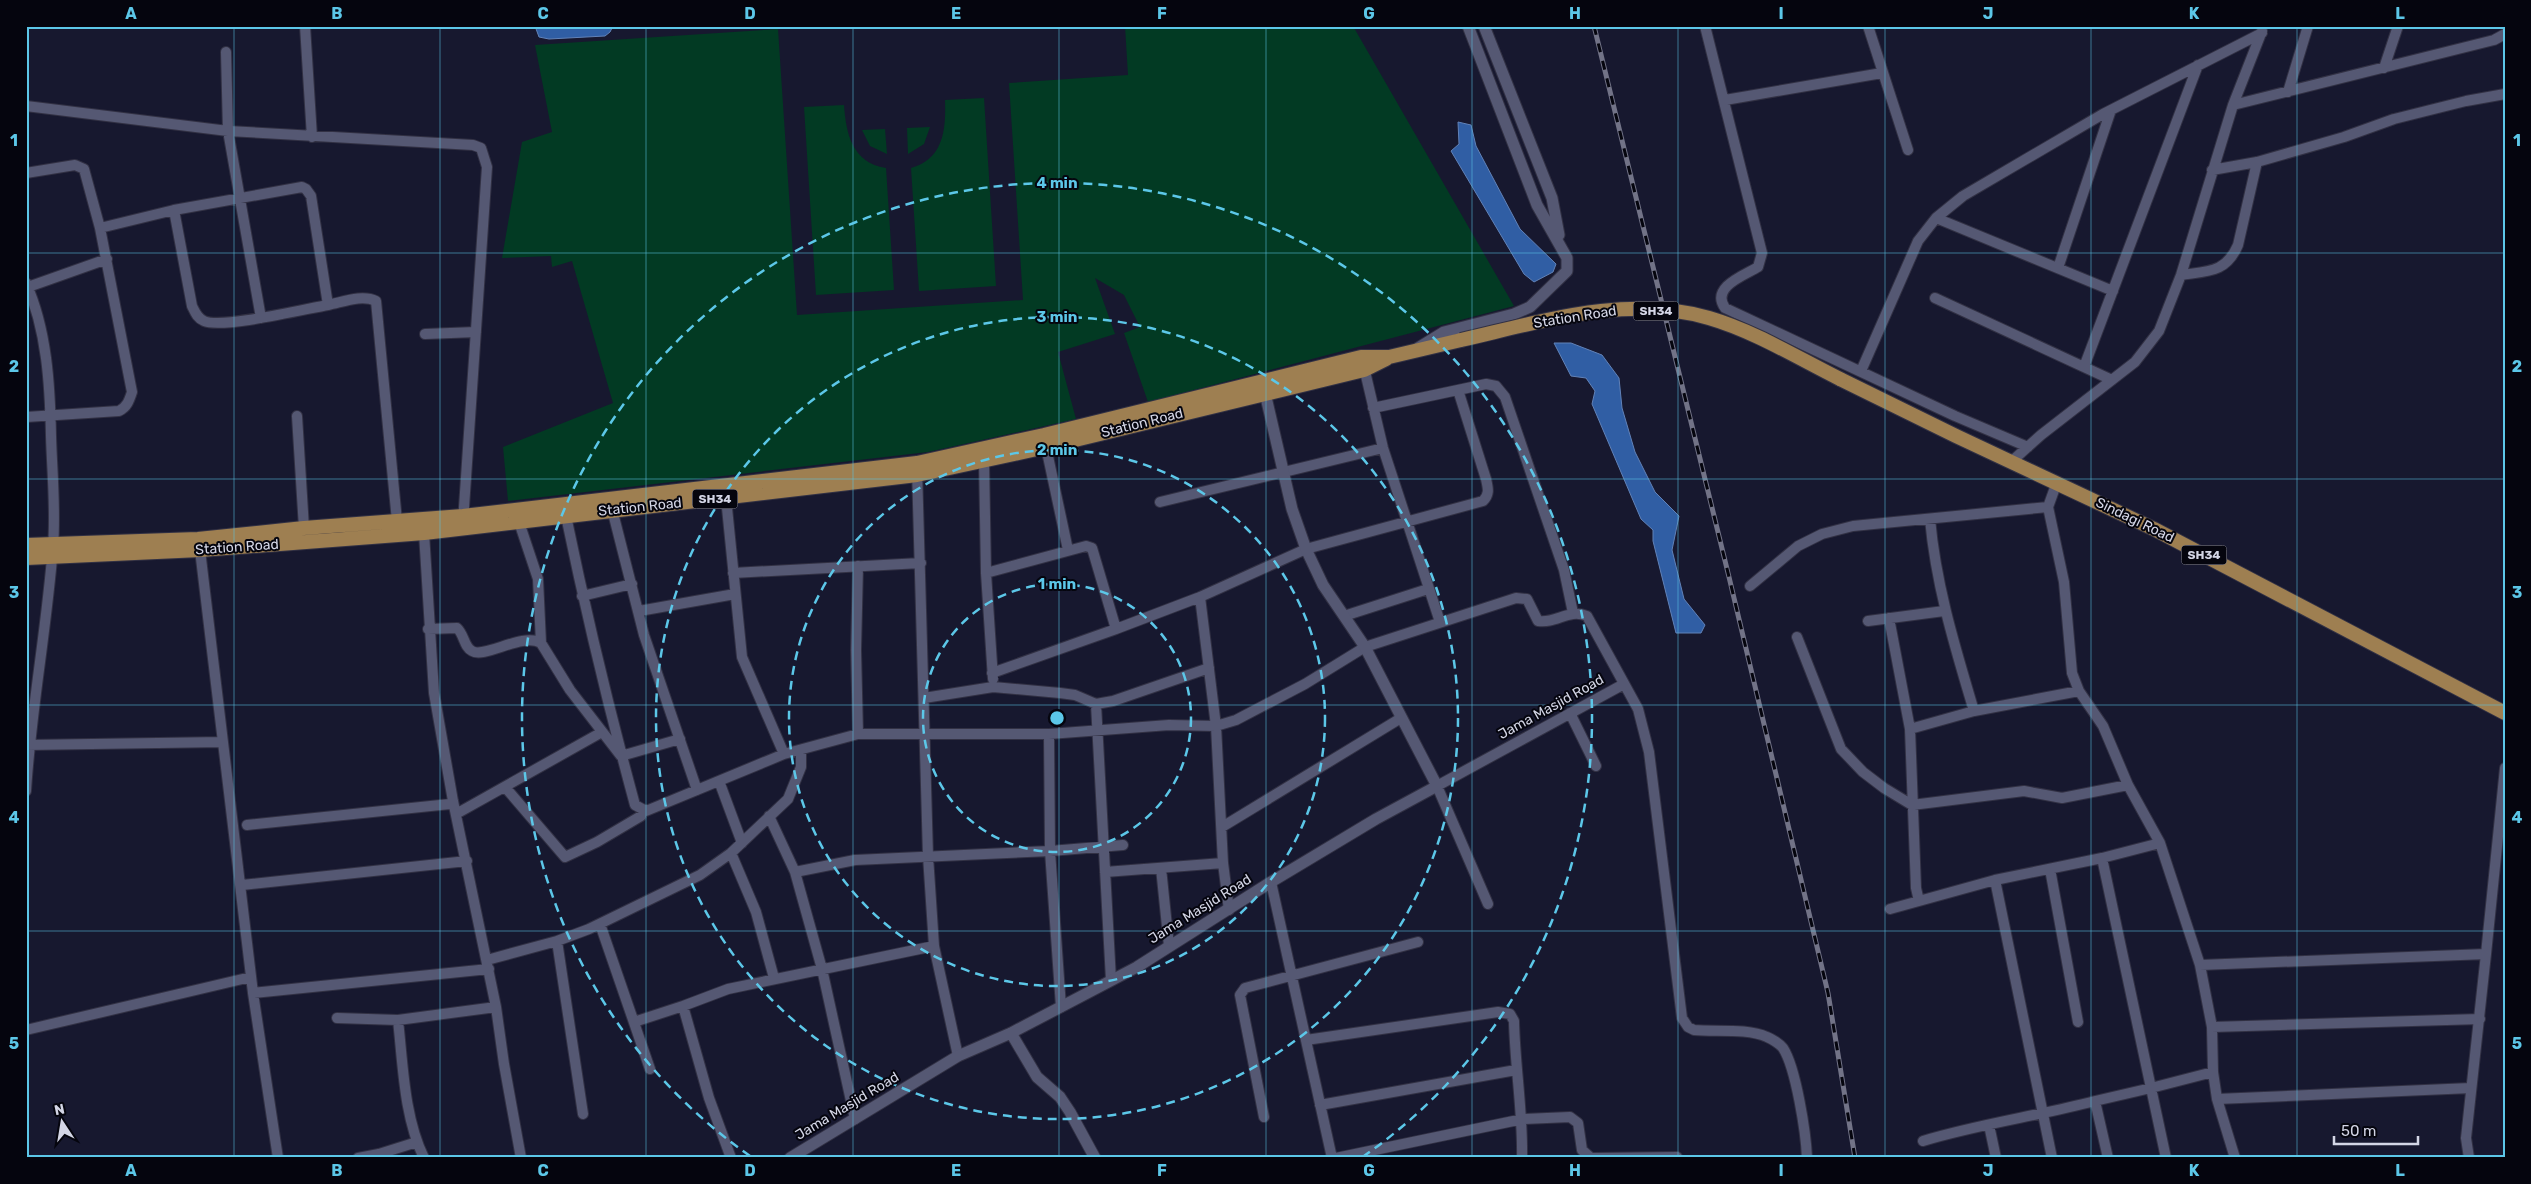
<svg xmlns="http://www.w3.org/2000/svg" width="2531" height="1184" font-family="Rubik,sans-serif">
<style>
.green{fill:#023a23}
.water{fill:#305ea4;stroke:#6182b8}
.lines{fill:none;stroke-linecap:round;stroke-linejoin:round}
.minor-casing{stroke:#323144;stroke-width:12}
.tertiary-casing{stroke:#323144;stroke-width:13}
.primary-casing{stroke:#323144;stroke-width:16}
.minor{stroke:#555873;stroke-width:10}
.tertiary{stroke:#555873;stroke-width:11}
.primary{stroke:#9e7f51;stroke-width:14}
.rail-casing{stroke:#727387;stroke-width:5}
.rail{stroke:#05050e;stroke-width:3;stroke-dasharray:9;stroke-linecap:butt}
.primary-bridge-casing{stroke:#323144;stroke-width:16;stroke-linecap:butt}
.primary-bridge{stroke:#9e7f51;stroke-width:14}
.grid{fill:none;stroke:#5cc7e8;stroke-width:1;stroke-opacity:0.55}
.ring{fill:none;stroke:#5cc7e8;stroke-width:2.5;stroke-dasharray:9 6}
.labels{text-anchor:middle;dominant-baseline:central;stroke-width:4;stroke-linejoin:round;paint-order:stroke}
.shield{fill:#05050e;stroke:#9697a5;stroke-width:1}
.shield-label{font-size:12px;font-weight:bold;fill:#d4d6e6}
.street-label{font-size:14px;fill:#d4d6e6;stroke:#05050e}
.centre{fill:#5cc7e8;stroke:#05050e;stroke-width:2.5}
.ring-label{font-size:15px;text-anchor:middle;font-weight:bold;fill:#5cc7e8;stroke:#05050e;stroke-width:4;stroke-linejoin:round;paint-order:stroke}
.neatline{fill:none;stroke:#5cc7e8;stroke-width:2}
.grid-label{font-size:16px;text-anchor:middle;font-weight:bold;fill:#5cc7e8}
</style>
<rect width="100%" height="100%" fill="#17182f"/>
<path class="green" d="M 1125,26 L 1353,26 L 1514,306 L 1148,402 L 1124,333 L 1140,327 L 1124,295 L 1095,278 L 1115,334 L 1058,352 L 1076,419 L 928,452 L 508,501 L 503,447 L 613,403 L 572,261 L 552,267 L 551,256 L 502,258 L 522,142 L 552,132 L 535,45 L 778,29 L 797,315 L 1023,300 L 1009,83 L 1128,75 Z
M 984,98 L 996,286 L 919,291 L 911,168 C 944,159 946,129 945,100 Z
M 844,105 C 846,133 852,163 886,168 L 894,290 L 816,295 L 804,107 Z
M 930,127 L 924,144 L 908,154 L 907,128 Z
M 885,129 L 887,154 L 870,146 L 862,130 Z"/>
<path class="water" d="M 535,26 L 613,26 L 610,32 L 605,36 L 549,39 L 539,37 Z
M 1458,122 L 1471,125 L 1476,146 L 1520,229 L 1556,264 L 1553,272 L 1534,282 L 1524,274 L 1451,151 L 1459,144 Z
M 1554,343 L 1571,343 L 1602,355 L 1619,378 L 1622,408 L 1635,452 L 1655,492 L 1679,516 L 1672,550 L 1684,599 L 1705,625 L 1701,633 L 1676,633 L 1653,541 L 1653,530 L 1641,519 L 1592,404 L 1595,391 L 1586,378 L 1571,376 Z"/>
<g class="lines">
<defs>
<path id="minor" d="M 305,26 L 312,137
M 1705,26 L 1762,253 L 1758,267 C 1745,275 1710,287 1725,308 L 1955,416 L 2028,447
M 1868,26 L 1908,150
M 226,52 L 228,131 L 261,318
M 2384,68 L 2398,26
M 2288,92 L 2308,26
M 1725,100 L 1882,73
M 2233,105 L 2494,40 L 2505,34
M 26,106 L 228,131 L 473,145 L 481,148 L 487,167 L 463,522
M 2212,170 L 2257,162 L 2344,137 L 2394,119 L 2466,101 L 2505,94
M 26,173 L 75,165 L 84,169 L 100,228
M 1936,218 L 2113,291
M 2058,268 L 2111,110
M 2181,275 C 2208,271 2226,273 2238,245 L 2257,162
M 26,283 C 47,330 50,385 51,436 C 52,472 56,510 53,546 C 47,628 31,709 26,791
M 28,287 L 107,259
M 1935,298 L 2112,380
M 328,305 C 343,302 362,294 376,301 L 397,521
M 425,334 L 476,332
M 1363,363 L 1383,448 L 1440,622
M 2084,367 L 2198,65
M 1861,371 L 1918,241 L 1936,218 L 1963,196 L 2103,114 L 2262,33
M 1373,408 L 1486,384 L 1496,386 L 1505,397 L 1564,570 L 1573,613
M 297,416 L 304,528
M 26,417 L 119,411 C 127,407 129,401 132,392 L 100,228 L 174,210 L 302,187 L 306,189 L 311,196 L 328,305 C 305,309 222,329 204,321 C 197,318 195,312 192,306 L 174,210
M 1046,447 L 1068,550
M 984,460 L 986,573 L 993,679
M 2011,462 L 2041,435 L 2135,362 L 2159,331 L 2181,275 L 2233,105 L 2262,31
M 917,469 L 928,856 L 934,946 L 958,1056
M 2057,482 L 2048,507 L 2064,582 L 2072,673 L 2079,691 L 2103,726 L 2128,785 L 2160,843 L 2102,858 L 2151,1088 L 2095,1101 L 2108,1158
M 726,498 L 742,657 L 784,754
M 1160,502 L 1383,448
M 612,509 L 644,635 L 697,790
M 566,516 C 586,613 609,709 635,805 L 646,811 L 784,754 L 858,734 L 1049,734 L 1169,725 L 1216,726 L 1236,720 L 1305,684 L 1365,647 L 1516,598 L 1527,599 L 1538,621 C 1556,624 1569,608 1587,616 L 1638,709 L 1649,752 L 1682,1018 L 1688,1027 L 1694,1030 C 1716,1032 1747,1028 1767,1037 C 1772,1039 1780,1044 1783,1048 C 1796,1068 1806,1133 1807,1158
M 1930,519 C 1936,586 1955,647 1974,711
M 519,522 L 538,579 L 541,643
M 424,533 L 434,693 L 453,801 L 496,1007 L 504,1064 L 521,1158
M 200,550 L 253,993 L 278,1158
M 733,573 L 921,563
M 986,573 L 1086,546 L 1092,548 L 1116,629
M 1750,586 L 1798,546 L 1822,534 L 1853,526 L 2048,507
M 582,596 L 632,584
M 1200,597 L 1216,726 L 1223,863 L 1229,910
M 639,611 L 735,594
M 1344,616 L 1428,589
M 1889,618 L 1910,729 L 1916,888 L 1919,901
M 1868,621 L 1944,611
M 428,629 L 457,628 C 464,634 464,647 472,651 C 485,659 522,632 541,643 L 570,690 L 621,756 L 680,739
M 1797,637 L 1841,749 L 1863,772 L 1884,788 L 1912,805 L 2024,791 L 2062,798 L 2128,785
M 992,673 L 1116,629 L 1200,597 L 1306,549 L 1483,501 C 1490,494 1488,488 1486,479 L 1458,390
M 924,698 L 993,687 L 1060,693 L 1075,695 L 1096,704 L 1113,701 L 1209,668
M 1096,704 L 1111,980
M 1570,713 L 1596,766
M 1910,729 L 1974,711 L 2079,691
M 858,734 L 856,650 L 858,566
M 1049,734 L 1050,851 L 1061,1007
M 26,745 L 223,742
M 719,781 L 742,843
M 505,787 L 565,857 L 597,842 L 641,816
M 456,814 L 602,732
M 769,816 L 795,872 L 822,969 L 855,1119
M 247,825 L 450,804 L 453,801
M 1222,827 L 1401,718
M 2160,843 L 2200,965 L 2212,1027 L 2213,1072
M 731,853 L 756,912 L 774,978
M 1161,868 L 1169,946
M 2050,869 L 2078,1022
M 795,872 L 855,860 L 1050,851 L 1123,845
M 1105,872 L 1223,863
M 1995,880 L 2052,1158
M 1271,882 L 1332,1158
M 242,885 L 467,861
M 1488,904 L 1437,786 L 1624,684
M 1890,909 L 1995,880 L 2102,858
M 600,924 L 650,1069
M 557,941 L 583,1114
M 2486,954 L 2505,768
M 487,960 L 557,941 L 589,929 L 700,875 L 731,853 L 788,799 L 801,767 L 801,750
M 2200,965 L 2486,954 L 2466,1138 L 2469,1158
M 253,993 L 489,969
M 683,1006 L 709,1098 L 731,1158
M 337,1018 L 398,1020 L 496,1007
M 398,1020 C 403,1065 404,1117 424,1158
M 634,1022 L 683,1006 L 728,989 L 934,946
M 2212,1027 L 2480,1019
M 26,1030 L 251,977
M 1306,1040 L 1498,1012 L 1510,1014 L 1514,1021 C 1515,1067 1523,1112 1522,1158
M 2217,1099 L 2471,1088
M 1320,1105 L 1516,1070
M 1264,1117 L 1240,995 L 1245,988 L 1418,942
M 1989,1125 L 1996,1158
M 1923,1141 C 1979,1124 2038,1116 2095,1101
M 358,1158 L 379,1154 L 417,1142
M 1336,1158 L 1523,1119 L 1570,1117 L 1578,1123 L 1582,1150 L 1591,1158 L 1677,1157
M 2166,1158 L 2151,1088 L 2213,1072 L 2217,1099 L 2235,1158"/>
<path id="tertiary" d="M 1484,26 L 1552,198 L 1559,235
M 1418,348 L 1444,332 L 1514,314 L 1530,307 L 1567,271 L 1567,258 L 1537,205 L 1468,26
M 1011,1033 L 1037,1077 L 1060,1097 L 1070,1112 L 1095,1158
M 790,1158 L 958,1056 L 1011,1033 L 1137,967 L 1271,882 L 1376,819 L 1437,786 L 1365,647 L 1323,585 L 1306,549 L 1292,509 L 1265,393"/>
<path id="primary" d="M 1840,379 L 1956,436 L 2154,529 L 2505,713
M 26,545 L 198,539 L 304,528 L 463,516 L 917,463 L 1044,435 L 1361,357 L 1389,357 L 1461,340
M 26,558 L 200,550 L 424,533 L 917,475 L 1046,447 L 1364,370 L 1386,359"/>
</defs>
<use href="#minor" class="minor-casing"/>
<use href="#tertiary" class="tertiary-casing"/>
<use href="#primary" class="primary-casing"/>
<use href="#minor" class="minor"/>
<use href="#tertiary" class="tertiary"/>
<use href="#primary" class="primary"/>
<defs>
<path id="rail" d="M 1594,26 L 1729,577 L 1828,993 L 1855,1158"/>
</defs>
<use href="#rail" class="rail-casing"/>
<use href="#rail" class="rail"/>
<defs>
<path id="primary-bridge" d="M 1461,340 C 1540,322 1628,294 1709,318 C 1754,331 1798,358 1840,379"/>
</defs>
<use href="#primary-bridge" class="primary-bridge-casing"/>
<use href="#primary-bridge" class="primary-bridge"/>
</g>
<path class="grid" d="M 234,26 L 234,1158M 440,26 L 440,1158M 646,26 L 646,1158M 853,26 L 853,1158M 1059,26 L 1059,1158M 1266,26 L 1266,1158M 1472,26 L 1472,1158M 1678,26 L 1678,1158M 1885,26 L 1885,1158M 2091,26 L 2091,1158M 2297,26 L 2297,1158M 26,253 L 2505,253M 26,479 L 2505,479M 26,705 L 2505,705M 26,931 L 2505,931"/>
<g class="ring">
<circle cx="1057" cy="718" r="134"/>
<circle cx="1057" cy="718" r="268"/>
<circle cx="1057" cy="718" r="401"/>
<path d="M750 1156A535 535 0 1 1 1364 1156"/>
</g>
<g class="labels">
<g class="shield">
<rect x="1633.5" y="301.5" width="45" height="19" rx="4"/>
<rect x="692.5" y="489.5" width="45" height="19" rx="4"/>
<rect x="2181.5" y="545.5" width="45" height="19" rx="4"/>
</g>
<g class="shield-label">
<text x="1656" y="311">SH34</text>
<text x="715" y="499">SH34</text>
<text x="2204" y="555">SH34</text>
</g>
<g class="street-label">
<text transform="translate(1575 317) rotate(-9)">Station Road</text>
<text transform="translate(1142 423) rotate(-14)">Station Road</text>
<text transform="translate(640 507) rotate(-6)">Station Road</text>
<text transform="translate(2135 520) rotate(26)">Sindagi Road</text>
<text transform="translate(237 547) rotate(-4)">Station Road</text>
<text transform="translate(1551 707) rotate(-29)">Jama Masjid Road</text>
<text transform="translate(1200 909) rotate(-32)">Jama Masjid Road</text>
<text transform="translate(847 1106) rotate(-31)">Jama Masjid Road</text>
</g>
</g>
<circle cx="1057" cy="718" r="8" class="centre"/>
<g class="ring-label">
<text x="1057" y="188">4 min</text>
<text x="1057" y="322">3 min</text>
<text x="1057" y="455">2 min</text>
<text x="1057" y="589">1 min</text>
</g>
<rect width="2531" height="1184" fill="none" stroke="#05050e" stroke-width="55"/>
<g transform="translate(62 1122) rotate(348)" stroke="#05050e" stroke-width="4" paint-order="stroke">
<path d="M0-4L9 19L0 12L-9 19Z" fill="#d4d6e6"/>
<text y="-8" font-size="14" font-weight="bold" text-anchor="middle" fill="#d4d6e6">N</text>
</g>
<path d="M2334 1136v8h84v-8" fill="none" stroke="#d4d6e6" stroke-width="2.5"/>
<text x="2341" y="1136" font-size="15" fill="#d4d6e6" stroke="#05050e" stroke-width="4" paint-order="stroke">50 m</text>
<rect x="28" y="28" width="2476" height="1128" class="neatline"/>
<g class="grid-label">
<text x="131" y="19">A</text>
<text x="337" y="19">B</text>
<text x="543" y="19">C</text>
<text x="750" y="19">D</text>
<text x="956" y="19">E</text>
<text x="1162" y="19">F</text>
<text x="1369" y="19">G</text>
<text x="1575" y="19">H</text>
<text x="1781" y="19">I</text>
<text x="1988" y="19">J</text>
<text x="2194" y="19">K</text>
<text x="2400" y="19">L</text>
<text x="14" y="146">1</text>
<text x="2517" y="146">1</text>
<text x="14" y="372">2</text>
<text x="2517" y="372">2</text>
<text x="14" y="598">3</text>
<text x="2517" y="598">3</text>
<text x="14" y="823">4</text>
<text x="2517" y="823">4</text>
<text x="14" y="1049">5</text>
<text x="2517" y="1049">5</text>
<text x="131" y="1176">A</text>
<text x="337" y="1176">B</text>
<text x="543" y="1176">C</text>
<text x="750" y="1176">D</text>
<text x="956" y="1176">E</text>
<text x="1162" y="1176">F</text>
<text x="1369" y="1176">G</text>
<text x="1575" y="1176">H</text>
<text x="1781" y="1176">I</text>
<text x="1988" y="1176">J</text>
<text x="2194" y="1176">K</text>
<text x="2400" y="1176">L</text>
</g>
</svg>
